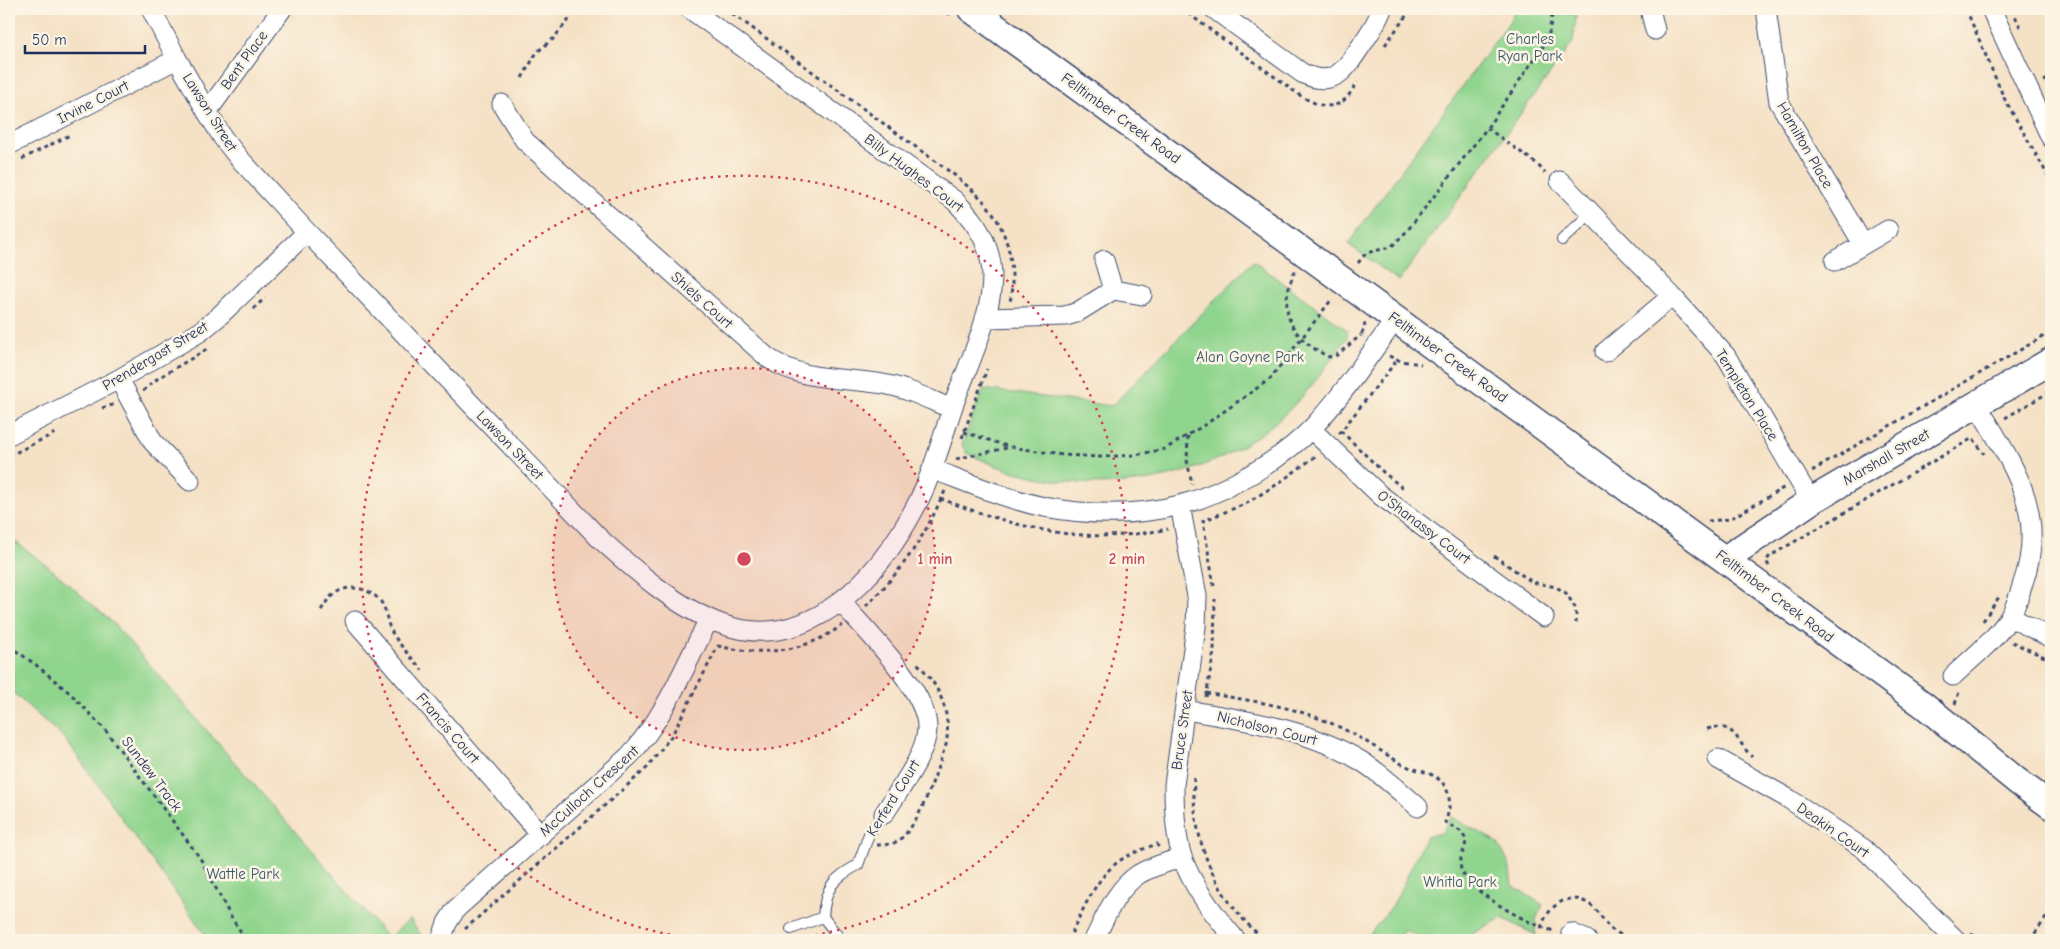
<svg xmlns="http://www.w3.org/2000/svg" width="2060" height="949" font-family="'Comic Neue',sans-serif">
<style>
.green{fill:#90d58e;stroke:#568276}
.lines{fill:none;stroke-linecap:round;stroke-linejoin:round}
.lane-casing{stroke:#3c4a6d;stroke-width:12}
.street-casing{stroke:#3c4a6d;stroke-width:21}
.secondary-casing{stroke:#3c4a6d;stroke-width:29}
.path{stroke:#3c4a6d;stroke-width:3;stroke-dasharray:4 4;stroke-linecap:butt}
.lane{stroke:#fff;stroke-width:10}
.street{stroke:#fff;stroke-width:19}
.secondary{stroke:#fff;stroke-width:26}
.ring{fill:none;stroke:#d1495b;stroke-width:2.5;stroke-dasharray:2.5 5}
.labels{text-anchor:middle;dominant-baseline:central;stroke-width:5;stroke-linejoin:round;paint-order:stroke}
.park-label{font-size:15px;fill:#38586a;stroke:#fcf5e5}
.street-label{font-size:15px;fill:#1b2f5e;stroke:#fcf5e5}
.centre{fill:#d1495b;stroke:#fcf5e5;stroke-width:2.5}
.ring-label{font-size:15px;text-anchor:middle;font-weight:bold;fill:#d1495b;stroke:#fcf5e5;stroke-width:5;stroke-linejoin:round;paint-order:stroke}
</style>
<rect width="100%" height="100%" fill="#fcf5e5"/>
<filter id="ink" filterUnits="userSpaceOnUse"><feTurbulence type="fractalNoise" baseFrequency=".02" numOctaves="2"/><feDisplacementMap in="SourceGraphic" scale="10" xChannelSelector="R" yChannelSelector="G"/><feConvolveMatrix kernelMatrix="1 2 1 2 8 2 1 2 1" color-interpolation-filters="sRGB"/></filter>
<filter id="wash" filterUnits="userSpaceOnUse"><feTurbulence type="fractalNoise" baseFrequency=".0096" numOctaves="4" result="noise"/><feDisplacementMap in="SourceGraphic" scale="20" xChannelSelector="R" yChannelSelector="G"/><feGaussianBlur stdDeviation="1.12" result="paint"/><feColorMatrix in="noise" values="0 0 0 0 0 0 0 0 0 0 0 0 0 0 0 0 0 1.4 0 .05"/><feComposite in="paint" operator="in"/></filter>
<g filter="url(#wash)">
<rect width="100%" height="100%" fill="#f5e1c5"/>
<path class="green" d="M 1514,9 L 1577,9 L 1573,42 L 1399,281 L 1348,244 L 1512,18 Z
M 1253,261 L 1347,330 L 1347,338 C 1327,365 1309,392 1285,414 C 1208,484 1109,498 1012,471 C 996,467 981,459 966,453 L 962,445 L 983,389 L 1112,406 Z
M 9,537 L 49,567 L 112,622 L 388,938 L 410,919 L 424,940 L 209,940 L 65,739 L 9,689 Z
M 1451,817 L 1497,842 L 1509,863 L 1512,885 L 1543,905 L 1536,919 L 1536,935 L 1502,918 L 1460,940 L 1424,940 L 1405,930 L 1396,940 L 1365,940 L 1393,905 L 1426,837 L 1442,833 Z"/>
</g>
<g filter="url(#ink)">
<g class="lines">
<defs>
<path id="lane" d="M 1562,240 L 1591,213
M 823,917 C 825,888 833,878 858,865 L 869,834 L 884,814
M 791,929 L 823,917 L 841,940"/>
<path id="street" d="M 151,9 L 177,59 L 207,112 L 223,138 L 238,157 L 307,232 L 598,537 C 633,569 678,609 724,625 C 812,654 881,574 917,504 C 932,474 941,443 951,412 C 965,369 998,309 991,264 C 987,237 973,219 954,200 L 690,9
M 1214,9 L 1302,73 C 1334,89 1345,70 1361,46 C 1369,34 1377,23 1382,9
M 1650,9 L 1655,30
M 1766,9 L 1779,102 L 1863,244
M 1991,9 L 2051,138
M 502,104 L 525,141 L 768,358 C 804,382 842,377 883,384 C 907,388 930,400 952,409
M 207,112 L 282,9
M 9,145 L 177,59
M 1560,181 L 1672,296 L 1726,356 L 1811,501
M 1104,260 L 1113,290 L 1142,295
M 1835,261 L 1888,230
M 985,318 L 1065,316 L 1076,313 L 1113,290
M 1605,352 L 1672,296
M 119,379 L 153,442 L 190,481
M 1311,429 L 1380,495 L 1544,617
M 9,435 L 119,379 L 200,332 L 217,318 L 307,232
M 932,469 C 969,483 1006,499 1044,507 C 1087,515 1136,516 1180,505 C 1225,493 1280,461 1313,427 C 1344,394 1369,355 1396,319
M 1180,505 L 1197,596 L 1196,627 L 1174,785 C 1174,808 1175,834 1182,857 C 1193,888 1215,916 1236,940
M 841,602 C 866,631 929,692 927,729 C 926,756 898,791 884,814
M 2010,617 L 2051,638
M 355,621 L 541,835
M 1953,676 C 1972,658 1995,640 2009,618 C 2016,608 2019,595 2023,583 C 2048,511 2012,464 1977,405
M 1186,710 C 1245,720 1309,729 1361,761 C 1382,774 1399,791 1418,807
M 1718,759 L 1789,799 L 1864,849 L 1956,940
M 1571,933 L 1587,940
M 441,940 L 447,923 L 456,909 L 629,756 C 665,717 685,666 709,619
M 1094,940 C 1106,916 1116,889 1139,874 C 1152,866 1169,862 1182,857"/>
<path id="secondary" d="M 971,9 L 1925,706 L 2017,781 L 2051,806
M 1725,559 L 1811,501 L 2051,361"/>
</defs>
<use href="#lane" class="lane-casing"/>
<use href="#street" class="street-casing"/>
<use href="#secondary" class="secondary-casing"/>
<path class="path" d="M 726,9 L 953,174 C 966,185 980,195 990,209 C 1009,234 1016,271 1010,302
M 939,9 L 951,15
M 1182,9 L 1298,94 C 1310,102 1329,112 1343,101 C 1349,97 1353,88 1357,82
M 1966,9 L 2004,98 L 2051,181
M 2012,9 L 2022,31
M 1385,45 L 1411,9
M 522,78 L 537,52 L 553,39 L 571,17
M 2044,81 L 2051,78
M 1487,128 L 1536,163 L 1545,173
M 22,159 L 72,134
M 9,165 L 16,162
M 1358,263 L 1366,253 L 1391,247 L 1407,231 L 1487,128 L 1548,39 L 1553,9
M 1295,271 C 1276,312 1291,338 1329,357 L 1337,355 L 1361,335
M 253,309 L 265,298
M 1364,323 L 1365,327 L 1361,335 L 1364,336
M 1389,356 L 1401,361 L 1421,364
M 143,391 L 157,379 L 207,349
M 102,408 L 116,404
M 2005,418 L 2051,391
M 1341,431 L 1383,472 L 1405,490
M 964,432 L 1010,447
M 1339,434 L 1397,360
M 1188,436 L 1187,460 L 1192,484
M 962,438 L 987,369
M 9,456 L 55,433
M 956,459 L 1011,447 L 1063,455 L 1100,457 L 1135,455 L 1165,449 L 1206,424 L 1270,379 L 1332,299
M 1812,471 L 2051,332
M 945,491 L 941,499 C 1022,529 1082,546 1168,529
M 1708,521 L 1730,519 L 1785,487
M 1494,556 L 1532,582 L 1556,587 L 1566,593 L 1576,609 L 1576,623
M 1769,566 L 1766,561 L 1770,556 L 1973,438 L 1984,454
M 1214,586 L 1203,521 L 1245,504 L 1276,485 L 1316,456
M 866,606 C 898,575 923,540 941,499
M 321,610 C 325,605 327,599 333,595 C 348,582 373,588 383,605 C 387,614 387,625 393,634 C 401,647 412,658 422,670
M 1983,621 L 1999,597
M 2012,642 L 2051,660
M 9,646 L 35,664 L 71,694 L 106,731 L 200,858 L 232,919 L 247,940
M 1206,693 C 1244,700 1282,704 1318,718 C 1349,729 1374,747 1402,764 C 1411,769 1421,770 1430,774 C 1451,783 1453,804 1445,822 L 1460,831 L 1466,839 C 1466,850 1458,858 1461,869 C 1467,891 1534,928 1555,931
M 1206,697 L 1214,651 L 1215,599
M 1955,704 L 1959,692
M 1707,729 C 1735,721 1736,741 1752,757
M 1194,778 C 1191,840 1216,900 1265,940
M 877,845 C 883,845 890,845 896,842 C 921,827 935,772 946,745 C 952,713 939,684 916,662
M 1541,928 C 1548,904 1572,888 1594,908 C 1601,914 1604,923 1611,929 C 1617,933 1625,937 1631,940
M 465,929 L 647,768 L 672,735 L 718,646 C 760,656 806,653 842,625
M 1971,934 L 1983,940
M 1068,940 C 1083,912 1095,875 1124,858 C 1134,852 1146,848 1157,844 L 1159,849
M 2030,940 L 2051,911"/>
<use href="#lane" class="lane"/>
<use href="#street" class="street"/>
<use href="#secondary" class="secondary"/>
</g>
</g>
<circle cx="744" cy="559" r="191" fill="#d1495b" fill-opacity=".12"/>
<g class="ring">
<circle cx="744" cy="559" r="191"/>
<path d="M707 940A383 383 0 1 1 781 940"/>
</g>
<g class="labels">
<g class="park-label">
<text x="1530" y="39">Charles<tspan x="1530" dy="17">Ryan Park</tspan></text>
<text x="1250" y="357">Alan Goyne Park</text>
<text x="243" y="874">Wattle Park</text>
<text x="1460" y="882">Whitla Park</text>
</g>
<g class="street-label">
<text transform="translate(244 60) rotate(-54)">Bent Place</text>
<text transform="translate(93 102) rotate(-27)">Irvine Court</text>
<text transform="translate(210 112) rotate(58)">Lawson Street</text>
<text transform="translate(1121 118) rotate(36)">Felltimber Creek Road</text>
<text transform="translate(1805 145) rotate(60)">Hamilton Place</text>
<text transform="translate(914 173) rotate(37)">Billy Hughes Court</text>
<text transform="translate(702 300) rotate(42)">Shiels Court</text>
<text transform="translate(155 356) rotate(-31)">Prendergast Street</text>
<text transform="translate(1448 357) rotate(36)">Felltimber Creek Road</text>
<text transform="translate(1747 395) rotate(58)">Templeton Place</text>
<text transform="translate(510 445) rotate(46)">Lawson Street</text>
<text transform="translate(1886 457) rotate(-30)">Marshall Street</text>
<text transform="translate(1424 527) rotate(37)">O'Shanassy Court</text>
<text transform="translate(1775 596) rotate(37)">Felltimber Creek Road</text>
<text transform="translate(448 728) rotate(49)">Francis Court</text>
<text transform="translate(1267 728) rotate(14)">Nicholson Court</text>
<text transform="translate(1182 730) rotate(-82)">Bruce Street</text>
<text transform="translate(152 774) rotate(53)">Sundew Track</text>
<text transform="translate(589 791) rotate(-42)">McCulloch Crescent</text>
<text transform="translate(893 798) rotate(-58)">Kerferd Court</text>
<text transform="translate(1833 830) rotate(35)">Deakin Court</text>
</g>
</g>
<circle cx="744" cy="559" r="8" class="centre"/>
<g class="ring-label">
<text x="935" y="564">1 min</text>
<text x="1127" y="564">2 min</text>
</g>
<rect width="2060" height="949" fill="none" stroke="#fcf5e5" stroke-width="30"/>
<path d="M25 45v8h120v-8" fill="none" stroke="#1b2f5e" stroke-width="2.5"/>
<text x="32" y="45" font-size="15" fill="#1b2f5e" stroke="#fcf5e5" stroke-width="4" paint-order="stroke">50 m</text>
</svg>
